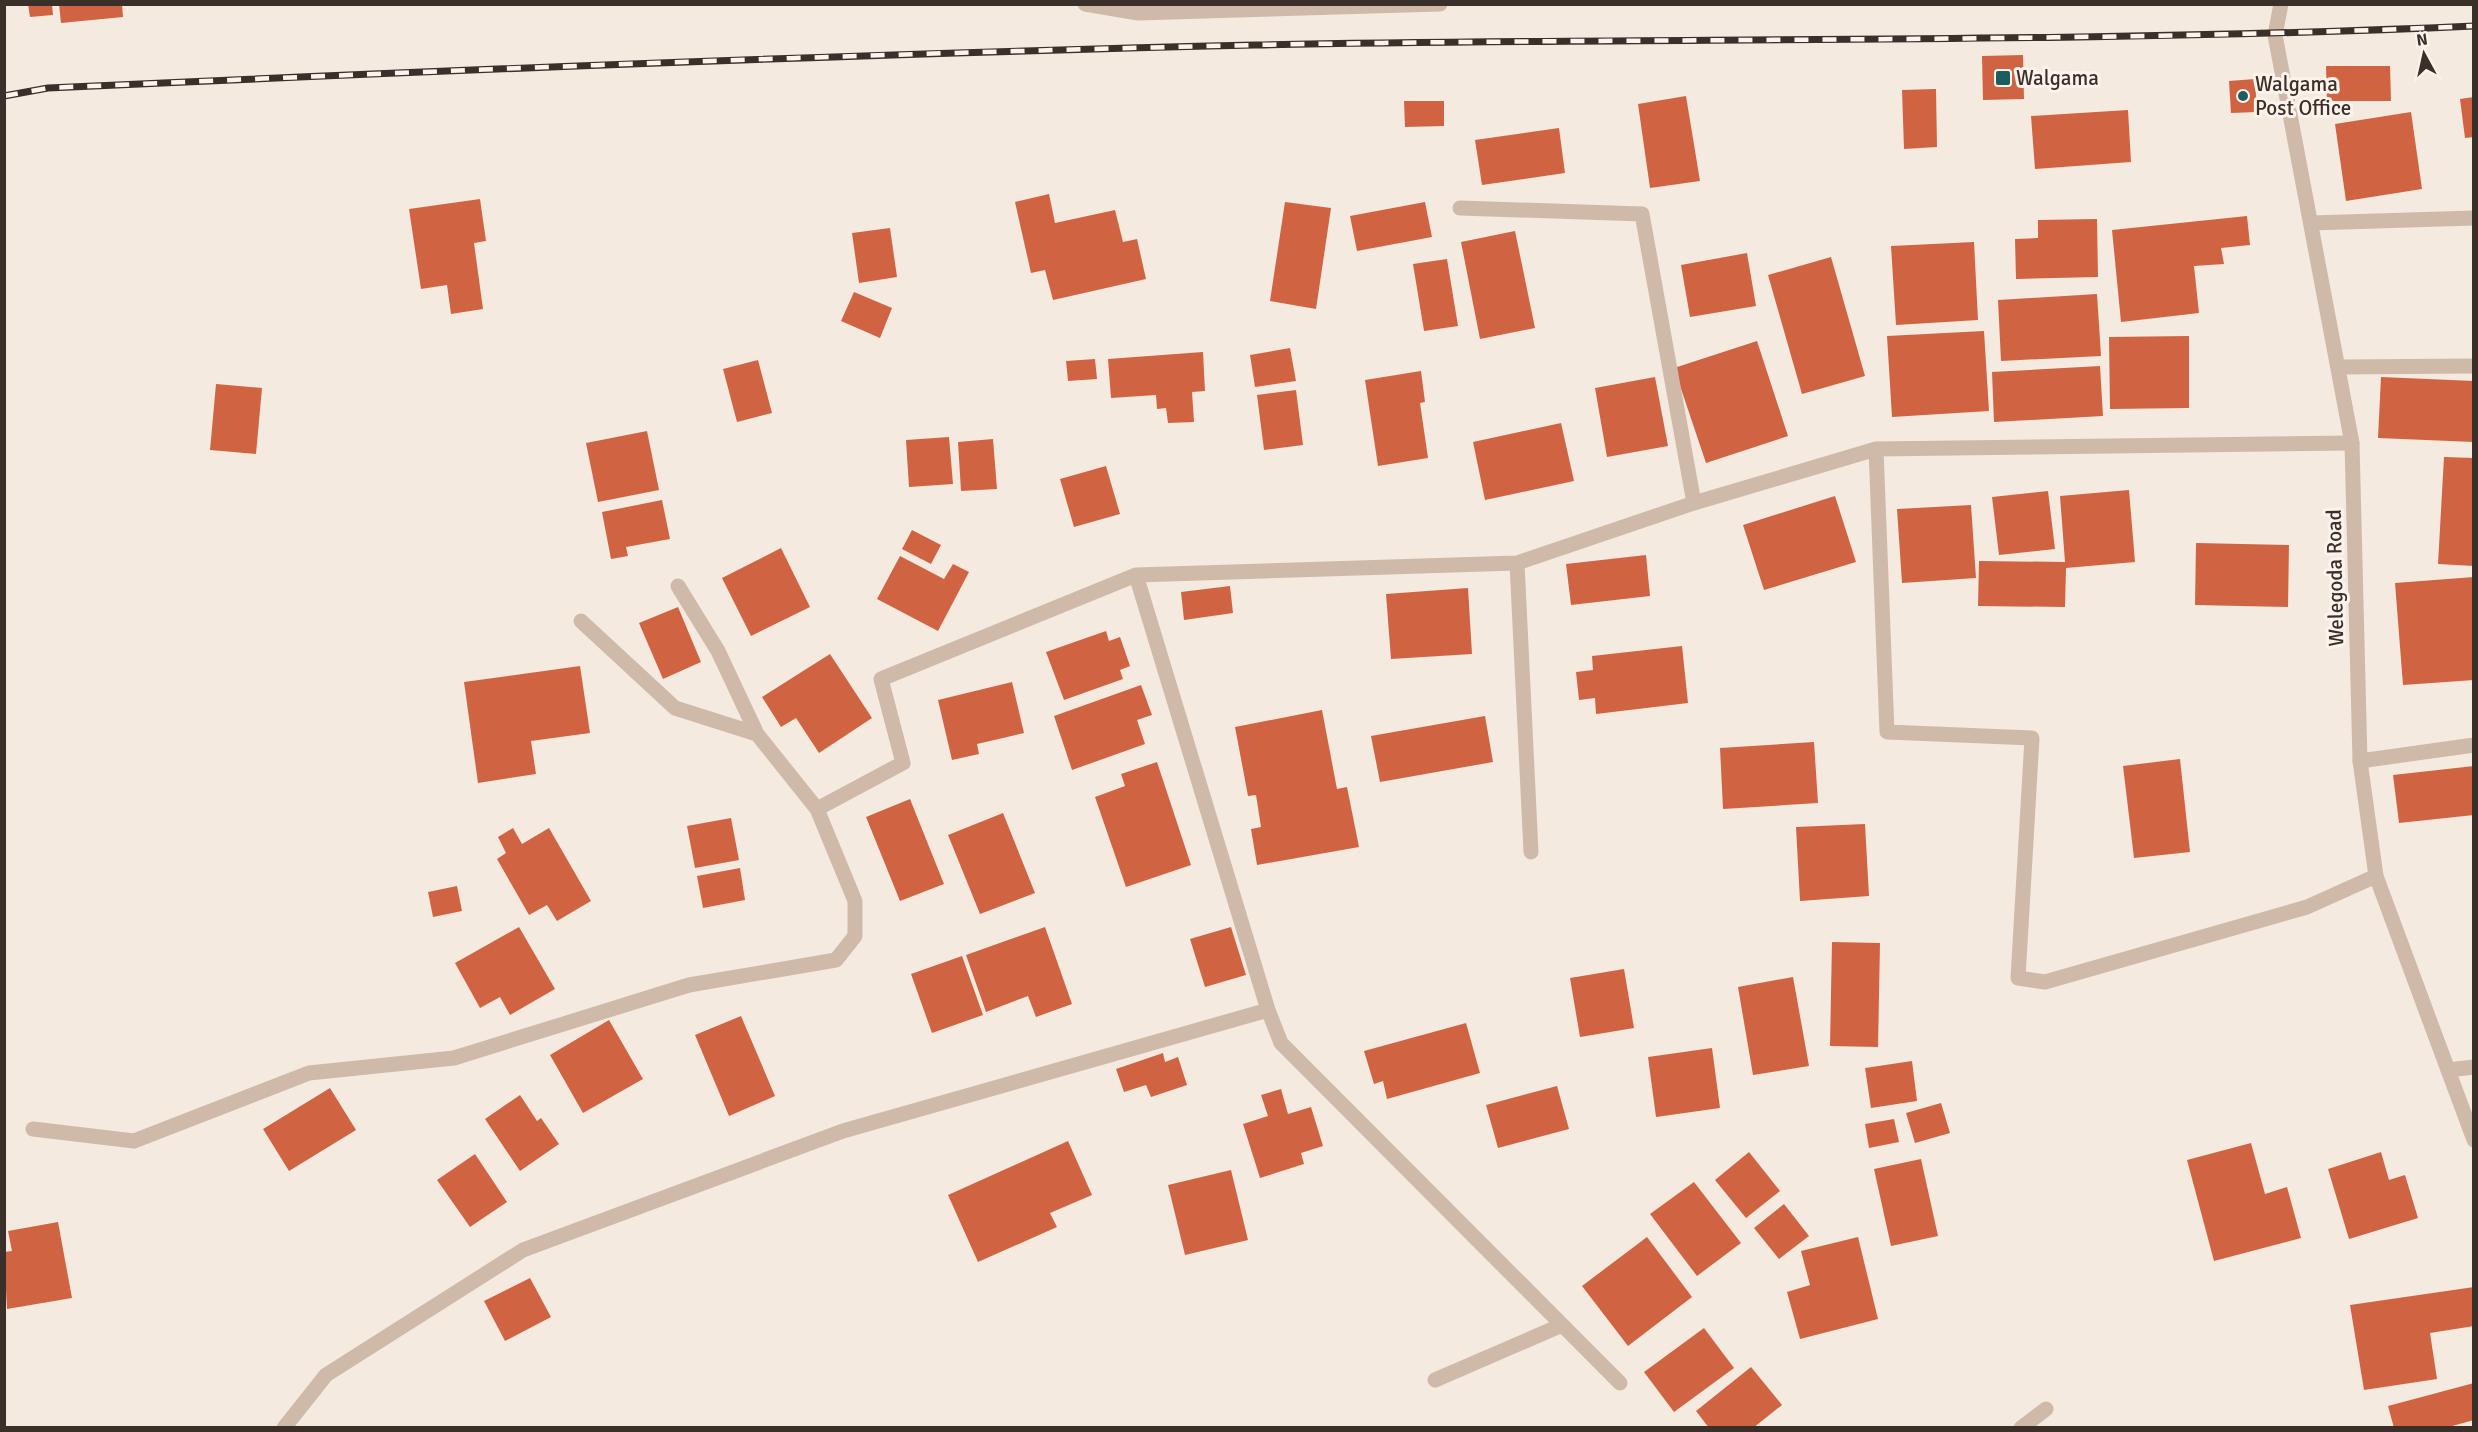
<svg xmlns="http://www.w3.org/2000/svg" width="2478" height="1432" font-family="Signika,sans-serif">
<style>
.building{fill:#d06442}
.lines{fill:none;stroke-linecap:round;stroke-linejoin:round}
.minor{stroke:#cfbaa9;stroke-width:15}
.tertiary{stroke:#cfbaa9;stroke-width:15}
.rail-casing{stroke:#3b2f2a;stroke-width:7}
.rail{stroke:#fcf4ec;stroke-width:4.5;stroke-dasharray:14;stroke-linecap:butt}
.poi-dot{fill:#1b5d61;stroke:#fcf4ec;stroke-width:2}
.labels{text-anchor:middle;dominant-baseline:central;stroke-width:6;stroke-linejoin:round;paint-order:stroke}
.poi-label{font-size:21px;fill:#3b2f2a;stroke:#fcf4ec;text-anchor:start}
.street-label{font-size:21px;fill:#3b2f2a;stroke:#fcf4ec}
</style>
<rect width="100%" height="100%" fill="#f5eadf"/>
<path class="building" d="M 28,4 L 52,4 L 53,15 L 30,17 Z
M 59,4 L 122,4 L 123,17 L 61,23 Z
M 2023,55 L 2024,99 L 1983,100 L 1982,56 Z
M 2326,66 L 2390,66 L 2391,101 L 2327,101 Z
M 2255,79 L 2257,112 L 2231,113 L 2229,81 Z
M 1936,89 L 1937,147 L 1904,149 L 1902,90 Z
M 1686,96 L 1700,181 L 1650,188 L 1638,104 Z
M 2474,97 L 2474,137 L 2465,138 L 2460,99 Z
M 1404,101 L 1444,101 L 1444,126 L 1405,127 Z
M 2128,110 L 2131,162 L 2035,169 L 2031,116 Z
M 2411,112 L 2422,189 L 2346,201 L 2335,124 Z
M 1559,128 L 1565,173 L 1482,185 L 1475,140 Z
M 1049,194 L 1055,223 L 1115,210 L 1123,242 L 1137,239 L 1146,279 L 1053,300 L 1045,270 L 1031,273 L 1015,202 Z
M 480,199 L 486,241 L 474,243 L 483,309 L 451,314 L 447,285 L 421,289 L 409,209 Z
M 1285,202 L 1331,208 L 1316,309 L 1270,301 Z
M 1425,202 L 1432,237 L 1357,251 L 1350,216 Z
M 2247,216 L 2250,245 L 2221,248 L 2224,264 L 2194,266 L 2199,313 L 2121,322 L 2112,230 Z
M 2097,219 L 2098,277 L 2016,279 L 2015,239 L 2038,238 L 2038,220 Z
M 890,228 L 897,277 L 859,283 L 852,233 Z
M 1515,231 L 1535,328 L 1480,339 L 1461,242 Z
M 1974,242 L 1978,320 L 1896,325 L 1891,246 Z
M 1747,253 L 1756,306 L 1690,317 L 1681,265 Z
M 1831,257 L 1865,376 L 1802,394 L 1768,275 Z
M 1447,259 L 1458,326 L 1424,331 L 1413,264 Z
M 854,292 L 892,308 L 880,338 L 841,321 Z
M 2097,294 L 2101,356 L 2001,361 L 1998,300 Z
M 1984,331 L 1989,411 L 1892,417 L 1887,336 Z
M 2189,336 L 2189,408 L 2110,409 L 2109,337 Z
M 1757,341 L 1788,436 L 1706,463 L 1674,368 Z
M 1290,348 L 1296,381 L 1255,387 L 1250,355 Z
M 1203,352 L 1205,391 L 1192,392 L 1194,422 L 1168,423 L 1166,408 L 1157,409 L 1156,395 L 1111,398 L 1108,359 Z
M 1095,359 L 1097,379 L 1068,381 L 1066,361 Z
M 758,360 L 772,413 L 737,422 L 723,369 Z
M 2100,366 L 2103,416 L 1994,422 L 1992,372 Z
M 1421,371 L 1425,402 L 1420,403 L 1428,458 L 1378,466 L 1365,380 Z
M 1655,377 L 1668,446 L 1607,457 L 1595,388 Z
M 2381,377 L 2474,381 L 2474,442 L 2378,438 Z
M 216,384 L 262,388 L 256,454 L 210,450 Z
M 1296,390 L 1303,445 L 1264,450 L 1257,395 Z
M 1561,423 L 1574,481 L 1485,500 L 1473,442 Z
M 647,431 L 659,490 L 598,502 L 586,443 Z
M 949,437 L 953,484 L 909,487 L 906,440 Z
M 993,439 L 997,489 L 961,491 L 958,442 Z
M 2444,457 L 2474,458 L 2474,566 L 2438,564 Z
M 1106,466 L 1120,514 L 1074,527 L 1060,479 Z
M 2129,490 L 2135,562 L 2066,568 L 2065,607 L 1978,606 L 1979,561 L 2065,562 L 2060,496 Z
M 2048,491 L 2055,549 L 1999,555 L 1992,497 Z
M 1835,496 L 1856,562 L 1764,590 L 1743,525 Z
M 662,500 L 670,539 L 626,547 L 628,556 L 611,559 L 602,512 Z
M 1971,505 L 1976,578 L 1902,583 L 1897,509 Z
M 912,530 L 941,545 L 931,564 L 902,549 Z
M 2196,543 L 2289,545 L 2288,607 L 2195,605 Z
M 781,548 L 810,607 L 751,636 L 722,578 Z
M 1646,555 L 1650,596 L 1571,605 L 1566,564 Z
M 900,556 L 944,579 L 953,564 L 969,572 L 938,631 L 877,599 Z
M 2474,577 L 2474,680 L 2403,685 L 2395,583 Z
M 1230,586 L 1233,613 L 1184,620 L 1181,592 Z
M 1468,588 L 1472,654 L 1391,659 L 1386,594 Z
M 678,607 L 701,662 L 663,679 L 639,623 Z
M 1106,631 L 1109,641 L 1120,637 L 1130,666 L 1120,670 L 1123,679 L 1064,700 L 1046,652 Z
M 1682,646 L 1688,703 L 1596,714 L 1595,698 L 1579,700 L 1576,672 L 1593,670 L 1592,656 Z
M 830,654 L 872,718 L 819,753 L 796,718 L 781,727 L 762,697 Z
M 580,666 L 590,733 L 531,741 L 536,774 L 478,783 L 464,682 Z
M 1012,682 L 1024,733 L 977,744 L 979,754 L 952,760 L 938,700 Z
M 1141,685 L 1152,715 L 1137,720 L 1145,744 L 1072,770 L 1054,716 Z
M 1322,710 L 1337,789 L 1347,787 L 1359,847 L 1257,865 L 1251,829 L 1261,827 L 1256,795 L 1248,796 L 1235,727 Z
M 1485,716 L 1493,762 L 1380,782 L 1371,736 Z
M 1814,742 L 1818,803 L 1723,809 L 1720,748 Z
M 2180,759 L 2190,852 L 2134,858 L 2123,766 Z
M 1157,762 L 1191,865 L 1126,887 L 1095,797 L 1125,786 L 1121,774 Z
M 2474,766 L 2474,815 L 2399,823 L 2393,775 Z
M 910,799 L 944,884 L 900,901 L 866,817 Z
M 1003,813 L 1035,893 L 980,914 L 948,835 Z
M 731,818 L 739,860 L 695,868 L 687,826 Z
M 1865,824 L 1869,896 L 1800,901 L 1796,827 Z
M 513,828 L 522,844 L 549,828 L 591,901 L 557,921 L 547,905 L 529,915 L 497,859 L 506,853 L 498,837 Z
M 740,868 L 745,900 L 703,908 L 697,876 Z
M 457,886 L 462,911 L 433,917 L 428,892 Z
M 519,927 L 555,989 L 510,1015 L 500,997 L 480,1008 L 455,963 Z
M 1045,927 L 1072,1004 L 1036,1017 L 1028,996 L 986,1012 L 966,955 Z
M 1231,927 L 1246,975 L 1205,987 L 1190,939 Z
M 1832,942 L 1880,943 L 1878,1047 L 1830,1046 Z
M 962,956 L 983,1015 L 932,1033 L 911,974 Z
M 1624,969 L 1634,1028 L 1580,1037 L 1570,978 Z
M 1793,977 L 1809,1066 L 1753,1075 L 1738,987 Z
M 741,1016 L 775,1096 L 729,1116 L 695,1035 Z
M 609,1020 L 643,1079 L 583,1113 L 550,1055 Z
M 1466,1023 L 1480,1073 L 1387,1099 L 1383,1081 L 1374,1084 L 1364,1051 Z
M 1712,1048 L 1720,1108 L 1656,1117 L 1648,1057 Z
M 1163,1053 L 1165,1062 L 1178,1057 L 1187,1085 L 1151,1097 L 1146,1085 L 1124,1092 L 1116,1069 Z
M 1912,1061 L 1917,1101 L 1871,1108 L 1865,1068 Z
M 1557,1086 L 1569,1129 L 1498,1148 L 1486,1105 Z
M 330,1088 L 356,1130 L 289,1171 L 263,1129 Z
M 1281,1089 L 1288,1114 L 1311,1107 L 1323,1146 L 1301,1153 L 1304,1164 L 1260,1178 L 1243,1124 L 1268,1116 L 1261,1095 Z
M 520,1095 L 537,1121 L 541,1118 L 559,1144 L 520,1171 L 485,1119 Z
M 1941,1103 L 1950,1133 L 1915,1143 L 1906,1113 Z
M 1894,1119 L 1899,1142 L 1869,1148 L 1865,1124 Z
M 1068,1141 L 1092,1195 L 1050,1213 L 1057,1227 L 978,1262 L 948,1195 Z
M 2251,1143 L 2265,1194 L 2287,1187 L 2301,1238 L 2214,1261 L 2187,1160 Z
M 1749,1152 L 1780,1191 L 1746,1218 L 1715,1180 Z
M 2381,1152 L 2389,1180 L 2405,1175 L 2418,1218 L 2349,1239 L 2328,1169 Z
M 475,1154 L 507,1202 L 470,1227 L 437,1180 Z
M 1921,1159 L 1938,1236 L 1891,1246 L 1874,1169 Z
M 1231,1170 L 1248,1240 L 1185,1255 L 1168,1185 Z
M 1694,1182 L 1741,1243 L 1697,1276 L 1650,1214 Z
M 1784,1204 L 1809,1236 L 1779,1259 L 1754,1228 Z
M 58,1222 L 72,1298 L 7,1309 L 4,1252 L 12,1251 L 8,1231 Z
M 1647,1237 L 1692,1297 L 1628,1346 L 1582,1286 Z
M 1858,1237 L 1878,1319 L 1800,1339 L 1787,1292 L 1810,1285 L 1801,1251 Z
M 530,1278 L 551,1317 L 505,1341 L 484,1301 Z
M 2474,1287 L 2474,1326 L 2430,1333 L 2437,1379 L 2364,1390 L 2350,1305 Z
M 1704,1328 L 1734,1368 L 1674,1412 L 1644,1372 Z
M 1751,1367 L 1782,1405 L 1753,1428 L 1709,1428 L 1696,1411 Z
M 2474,1383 L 2474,1420 L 2445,1428 L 2394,1428 L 2388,1406 Z"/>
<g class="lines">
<path class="minor" d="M 1460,208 L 1642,214 L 1694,503
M 2311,223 L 2474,218
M 2338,367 L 2474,366
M 1876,449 L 1887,732 L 2032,738 L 2018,978 L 2045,982 L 2307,907 L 2376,876
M 1517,563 L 1531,852
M 1136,575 L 1268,1010 L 1281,1043 L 1620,1383
M 678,586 L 718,651 L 757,734
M 581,621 L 675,708 L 757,734 L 817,809
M 2360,761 L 2474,745
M 2448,1070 L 2474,1067
M 33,1129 L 134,1141 L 309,1073 L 454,1058 L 689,985 L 836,960 L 855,936 L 855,901 L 817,809 L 903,763 L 881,679 L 1136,575 L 1517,563 L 1694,503 L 1876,449 L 2352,443
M 1435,1380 L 1562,1325
M 284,1428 L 326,1375 L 523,1250 L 843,1131 L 1268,1010
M 2021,1428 L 2046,1409"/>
<path class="tertiary" d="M 1085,4 L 1138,13 L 1440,4
M 2281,4 L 2275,35 L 2352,443 L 2360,761 L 2376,876 L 2474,1140"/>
<defs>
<path id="rail" d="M 4,96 L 48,88 C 450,70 852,54 1255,45 C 1661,37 2068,44 2474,26"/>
</defs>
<use href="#rail" class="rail-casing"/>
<use href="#rail" class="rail"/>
</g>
<g class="poi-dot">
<rect x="1995" y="70" width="16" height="16" rx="3"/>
<circle cx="2243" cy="96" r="6"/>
</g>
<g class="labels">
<g class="poi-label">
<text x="2016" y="78">Walgama</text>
<text x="2255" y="84">Walgama<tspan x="2255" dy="24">Post Office</tspan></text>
</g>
<g class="street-label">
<text transform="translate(2335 578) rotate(-91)">Welegoda Road</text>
</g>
</g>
<rect width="2478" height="1432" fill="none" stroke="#3b2f2a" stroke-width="12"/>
<g transform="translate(2424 54) rotate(352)" stroke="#fcf4ec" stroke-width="4.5" paint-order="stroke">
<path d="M0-4.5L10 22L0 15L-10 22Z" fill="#3b2f2a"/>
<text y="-9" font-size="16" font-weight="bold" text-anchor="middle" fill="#3b2f2a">N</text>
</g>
</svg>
